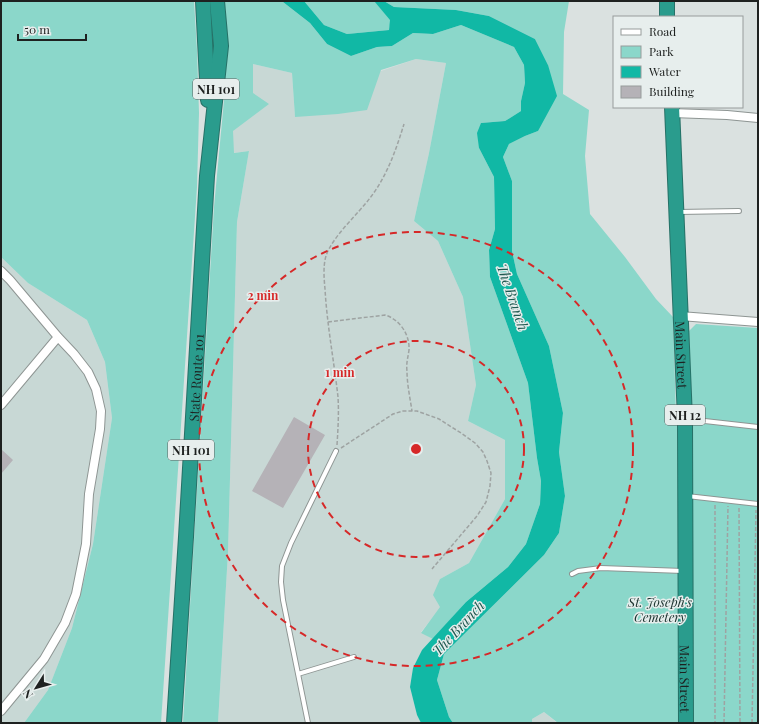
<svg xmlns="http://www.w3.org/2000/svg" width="759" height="724" font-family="'Playfair Display',serif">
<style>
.built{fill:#c8d8d5}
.green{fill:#8bd7ca}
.water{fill:#11b8a5}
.building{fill:#b5b2b7}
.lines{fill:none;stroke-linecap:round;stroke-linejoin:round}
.lane-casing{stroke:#8e9593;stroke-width:6}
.street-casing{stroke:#8e9593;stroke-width:10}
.highway-casing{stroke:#267167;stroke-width:16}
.path{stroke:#9ea3a2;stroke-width:1.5;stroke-dasharray:4 2;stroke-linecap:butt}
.lane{stroke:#fff;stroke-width:4}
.street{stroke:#fff;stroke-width:8}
.highway{stroke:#2a9c8d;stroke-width:14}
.ring{fill:none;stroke:#d62828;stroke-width:2;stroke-dasharray:7 5}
.labels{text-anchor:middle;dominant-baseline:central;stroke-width:3;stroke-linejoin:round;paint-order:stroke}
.shield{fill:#e7eeed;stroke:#5a5e5e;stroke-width:1}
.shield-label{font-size:12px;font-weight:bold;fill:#1e2120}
.street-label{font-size:13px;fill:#1e2120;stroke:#e7eeed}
.park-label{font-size:13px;font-style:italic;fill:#1a322e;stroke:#e7eeed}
.water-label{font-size:14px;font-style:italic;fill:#1f5950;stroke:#e7eeed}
.centre{fill:#d62828;stroke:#e7eeed;stroke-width:2}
.ring-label{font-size:12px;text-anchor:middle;font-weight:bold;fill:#d62828;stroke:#e7eeed;stroke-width:3;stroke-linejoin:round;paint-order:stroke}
</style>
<rect width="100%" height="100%" fill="#dae1e0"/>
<path class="built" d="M 416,59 L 446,63 L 429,153 L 414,221 L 438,241 L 463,297 L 476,385 L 468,421 L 505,440 L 505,499 L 469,563 L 440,579 L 441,607 L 421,632 L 433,639 L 422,650 L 413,668 L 410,687 L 417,715 L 421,723 L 218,723 L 228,552 L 237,222 L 249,151 L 233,153 L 233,131 L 253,93 L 253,64 L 292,73 L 295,117 L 381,71 Z
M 1,257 L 28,283 L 87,320 L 105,362 L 112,418 L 93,544 L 72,628 L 48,690 L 24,723 L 1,723 Z
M 544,712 L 556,722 L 558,723 L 532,723 L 532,719 Z"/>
<path class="green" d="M 1,1 L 194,1 L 197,50 L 199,113 L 197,187 L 161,723 L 24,723 L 48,690 L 72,628 L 93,544 L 112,418 L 105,362 L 87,320 L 28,283 L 1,257 Z
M 221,1 L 283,1 L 283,2 L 310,23 L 327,44 L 351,56 L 377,47 L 392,46 L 413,33 L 433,34 L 461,25 L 514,47 L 524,65 L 525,83 L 521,101 L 521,111 L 505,121 L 481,123 L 479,148 L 494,177 L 495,229 L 489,250 L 490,277 L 528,383 L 537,458 L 541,481 L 540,504 L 526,544 L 508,567 L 466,602 L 433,639 L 421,633 L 440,607 L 433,595 L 440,579 L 469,563 L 505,499 L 505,440 L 468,421 L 476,385 L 463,297 L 438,241 L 414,221 L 429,153 L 446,63 L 416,59 L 381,70 L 367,110 L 338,114 L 295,117 L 292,73 L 253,64 L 253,93 L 269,104 L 233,131 L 234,153 L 249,151 L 237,222 L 228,552 L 218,723 L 183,723 L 214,207 L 224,100 L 224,33 Z
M 304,1 L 374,1 L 391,20 L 389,30 L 347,34 L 324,25 Z
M 384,1 L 569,1 L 564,32 L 563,94 L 589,110 L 585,156 L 590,214 L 625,257 L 656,299 L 673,317 L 676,415 L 690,415 L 688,332 L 696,324 L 758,328 L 758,723 L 558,723 L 544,712 L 532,719 L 532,723 L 453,723 L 449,717 L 437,680 L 444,654 L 544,555 L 559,533 L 565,496 L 559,452 L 563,413 L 549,346 L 517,274 L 512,251 L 512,181 L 503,157 L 509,144 L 525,136 L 538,131 L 548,65 L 535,39 L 489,16 L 456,10 L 394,7 Z"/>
<path class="water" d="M 283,1 L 304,1 L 324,25 L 347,34 L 389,30 L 390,20 L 374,1 L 384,1 L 394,7 L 456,10 L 489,16 L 535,39 L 548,65 L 557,96 L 538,131 L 525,136 L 509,144 L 503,157 L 512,181 L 512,251 L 517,274 L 549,346 L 563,413 L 559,452 L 565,496 L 559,533 L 544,555 L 444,654 L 437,680 L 449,717 L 453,723 L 421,723 L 417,715 L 410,687 L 413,668 L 422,650 L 466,602 L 508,567 L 526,544 L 540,504 L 541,481 L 537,458 L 528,383 L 490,277 L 489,250 L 495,229 L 494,177 L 479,148 L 477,133 L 481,123 L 505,121 L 521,111 L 521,101 L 525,83 L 524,65 L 514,47 L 461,25 L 433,34 L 413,33 L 392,46 L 377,47 L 351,56 L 327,44 L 310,23 L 283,2 Z"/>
<path class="building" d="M 294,417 L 325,435 L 283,508 L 252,491 Z
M 1,449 L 13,460 L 1,474 Z"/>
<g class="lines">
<defs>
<path id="lane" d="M 678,212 L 739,211
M 687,419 L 758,427
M 687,496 L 758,504
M 572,574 L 578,571 L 601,568 L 683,571
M 298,674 L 354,657
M 308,723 L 283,600 L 281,582 L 282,566 L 291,543 L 336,451"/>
<path id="street" d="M 672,113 L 727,115 L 758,118
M 1,271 L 10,280 L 58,337 L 74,354 L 88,372 L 96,389 L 101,411 L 100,429 L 89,494 L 86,544 L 76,594 L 65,623 L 44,659 L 1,711
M 680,316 L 758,322
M 1,405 L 58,337"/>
<g id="highway">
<path d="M 203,1 L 208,100"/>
<path d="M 667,1 L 667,17"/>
<path id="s1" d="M 672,107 L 685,419 L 686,723"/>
<path id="s2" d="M 174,723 L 186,537 L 207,176 L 221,46 L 217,1"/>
</g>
</defs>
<use href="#lane" class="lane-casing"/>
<use href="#street" class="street-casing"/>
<use href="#highway" class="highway-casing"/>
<path class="path" d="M 328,322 L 385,315 C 399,319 410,334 409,350 C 408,358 406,363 407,371 C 407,384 410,398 412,411
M 337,445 C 338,429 339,413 338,397 C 334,361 327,325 325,289 C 324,278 323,266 326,256 C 332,237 358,214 370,198 C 387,176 396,150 404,124
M 341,448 L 393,414 L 403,411 L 417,411 L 439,419 L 461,433 L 475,443 L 483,452 L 487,461 L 491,473 L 490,486 L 486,502 L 477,516 L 432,569
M 715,505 L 715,723
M 739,508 L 740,723
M 724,723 L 728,506
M 752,723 L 756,510"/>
<use href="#lane" class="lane"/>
<use href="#street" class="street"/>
<use href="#highway" class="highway"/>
</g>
<g class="ring">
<circle cx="416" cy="449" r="108"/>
<circle cx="416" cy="449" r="217"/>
</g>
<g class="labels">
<g class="shield">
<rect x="193" y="79" width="46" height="20" rx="3"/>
<rect x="665" y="405" width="40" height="20" rx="3"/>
<rect x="168" y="440" width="46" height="20" rx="3"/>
</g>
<g class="shield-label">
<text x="216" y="89">NH 101</text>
<text x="685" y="415">NH 12</text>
<text x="191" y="450">NH 101</text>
</g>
<g class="street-label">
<text stroke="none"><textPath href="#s1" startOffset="248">Main Street</textPath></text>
<text stroke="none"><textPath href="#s2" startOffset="346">State Route 101</textPath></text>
<text stroke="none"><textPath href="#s1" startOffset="572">Main Street</textPath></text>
</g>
<g class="park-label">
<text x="660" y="601">St. Joseph's<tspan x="660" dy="15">Cemetery</tspan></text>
</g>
<g class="water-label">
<text transform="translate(513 297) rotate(71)">The Branch</text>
<text transform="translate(458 628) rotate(-47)">The Branch</text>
</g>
</g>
<circle cx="416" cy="449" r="6" class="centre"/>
<g class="ring-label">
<text x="263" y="300">2 min</text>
<text x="340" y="377">1 min</text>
</g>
<rect width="759" height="724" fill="none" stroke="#1e2120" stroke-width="4"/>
<rect x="613" y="16" width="130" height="92" fill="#e7eeed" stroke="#979c9b"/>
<rect x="621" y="29" width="20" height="6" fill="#ffffff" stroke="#979c9b"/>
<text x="649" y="36" font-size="12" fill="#1e2120">Road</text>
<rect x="621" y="46" width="20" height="12" fill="#8bd7ca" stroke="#979c9b"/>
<text x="649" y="56" font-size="12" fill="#1e2120">Park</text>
<rect x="621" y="66" width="20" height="12" fill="#11b8a5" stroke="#979c9b"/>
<text x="649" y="76" font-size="12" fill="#1e2120">Water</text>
<rect x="621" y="86" width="20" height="12" fill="#b5b2b7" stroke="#979c9b"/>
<text x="649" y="96" font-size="12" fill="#1e2120">Building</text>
<g transform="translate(36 688) rotate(233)" stroke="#e7eeed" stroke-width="3" paint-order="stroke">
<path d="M0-3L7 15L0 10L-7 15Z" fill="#1e2120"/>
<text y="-6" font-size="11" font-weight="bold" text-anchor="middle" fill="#1e2120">N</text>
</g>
<path d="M18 34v6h68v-6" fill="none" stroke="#1e2120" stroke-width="2"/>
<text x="24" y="34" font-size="12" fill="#1e2120" stroke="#e7eeed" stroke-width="3" paint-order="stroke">50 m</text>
</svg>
